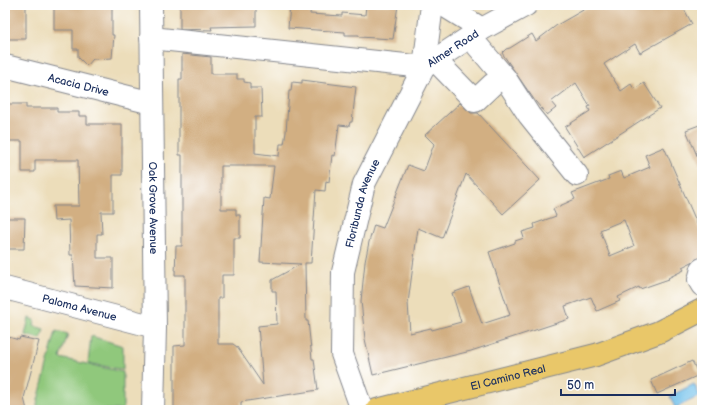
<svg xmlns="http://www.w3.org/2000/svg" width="707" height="415" font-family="'Balsamiq Sans',sans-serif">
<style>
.green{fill:#90c87b;stroke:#567c6c}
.water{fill:#6ebfea;stroke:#4477a4}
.building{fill:#d2af82;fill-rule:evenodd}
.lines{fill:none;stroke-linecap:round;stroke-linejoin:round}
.minor-casing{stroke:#84868c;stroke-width:24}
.major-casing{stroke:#84868c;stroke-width:24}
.minor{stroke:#fff;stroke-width:22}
.major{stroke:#e9c769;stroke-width:22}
.labels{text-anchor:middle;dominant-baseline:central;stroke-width:3;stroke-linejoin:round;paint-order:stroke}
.street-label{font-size:11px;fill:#1b2f5e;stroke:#fff}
</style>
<rect width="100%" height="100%" fill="#fff"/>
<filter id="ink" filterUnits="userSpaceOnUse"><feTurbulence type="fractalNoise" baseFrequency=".025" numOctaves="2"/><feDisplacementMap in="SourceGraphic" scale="8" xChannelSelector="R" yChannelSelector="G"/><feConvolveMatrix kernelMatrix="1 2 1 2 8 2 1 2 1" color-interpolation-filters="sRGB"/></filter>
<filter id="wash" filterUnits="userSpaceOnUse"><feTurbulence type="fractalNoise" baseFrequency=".012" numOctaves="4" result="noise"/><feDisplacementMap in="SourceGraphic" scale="16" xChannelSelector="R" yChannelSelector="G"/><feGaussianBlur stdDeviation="0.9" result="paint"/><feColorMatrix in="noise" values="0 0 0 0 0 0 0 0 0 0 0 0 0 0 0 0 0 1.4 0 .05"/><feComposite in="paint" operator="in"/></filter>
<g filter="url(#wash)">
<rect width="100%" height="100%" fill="#ecddba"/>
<path class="green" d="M 29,318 L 35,320 L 34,326 L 44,329 L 41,339 L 25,335 Z
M 56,331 L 68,334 L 60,358 L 123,372 L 123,410 L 38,410 L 37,404 Z
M 91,336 L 123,346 L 123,370 L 88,363 Z"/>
<path class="water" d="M 694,384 L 700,396 L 675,408 L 670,396 Z"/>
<g id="blocks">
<path class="building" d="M 11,5 L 26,5 L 26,39 L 5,39 L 5,9 L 10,8 Z
M 54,5 L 112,5 L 112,35 L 114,35 L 112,58 L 93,59 L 87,66 L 78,57 L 78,49 L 73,49 L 73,30 L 54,30 Z
M 180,5 L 256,5 L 256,26 L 211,27 L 212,30 L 180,29 Z
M 290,5 L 311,5 L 310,14 L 342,16 L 342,13 L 365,15 L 366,5 L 398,5 L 393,39 L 359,37 L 359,35 L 345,35 L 345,32 L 288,28 Z
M 592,5 L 682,5 L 692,24 L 640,53 L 635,44 L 604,64 L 621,91 L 631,84 L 634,89 L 644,83 L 660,108 L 584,157 L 565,127 L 590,111 L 588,107 L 590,106 L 576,83 L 551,102 L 556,108 L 547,115 L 535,101 L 502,53 L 506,49 L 510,48 L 532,34 L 536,41 L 557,25 Z
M 182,54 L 211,57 L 211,74 L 237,74 L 237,79 L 244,79 L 244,82 L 250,83 L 250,88 L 261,88 L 262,117 L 255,117 L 255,153 L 279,156 L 280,144 L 284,144 L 286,132 L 289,91 L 291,91 L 292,82 L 302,83 L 302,80 L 356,87 L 352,122 L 350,122 L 349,126 L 339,125 L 335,156 L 332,155 L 329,182 L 326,181 L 325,191 L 316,190 L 311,263 L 305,263 L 306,321 L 308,321 L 312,359 L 314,359 L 318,390 L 241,402 L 241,408 L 174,410 L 174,346 L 185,345 L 185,275 L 175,275 L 176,246 L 182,246 L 182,155 L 179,155 L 179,79 L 182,79 ZM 221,166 L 274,166 L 270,199 L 264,198 L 260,262 L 301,264 L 272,280 L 272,291 L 276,291 L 277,324 L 258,326 L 263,385 L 237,347 L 233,344 L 218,344 L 218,298 L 222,298 L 222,275 L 234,275 L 234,238 L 240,238 L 240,215 L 236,215 L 236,209 L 221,209 Z
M 460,103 L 471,113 L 478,113 L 540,180 L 503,214 L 466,174 L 442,238 L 418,228 L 408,303 L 410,333 L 431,328 L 432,330 L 461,322 L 452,293 L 469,287 L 482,324 L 510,315 L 489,252 L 515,243 L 515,241 L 524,238 L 522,232 L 535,228 L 534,224 L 556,216 L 553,209 L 575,199 L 572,193 L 609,179 L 608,176 L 621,171 L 624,178 L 650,167 L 645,155 L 664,147 L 702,235 L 702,257 L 682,267 L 684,270 L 668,278 L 669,279 L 640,289 L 639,287 L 618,297 L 620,301 L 597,311 L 591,297 L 565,306 L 569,319 L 471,351 L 373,375 L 365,339 L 361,301 L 365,262 L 369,242 L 374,225 L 383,228 L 408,165 L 424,171 L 434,144 L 425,135 ZM 624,220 L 634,246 L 610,256 L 600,230 Z
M 7,104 L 26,104 L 26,108 L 57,108 L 57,112 L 79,112 L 79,116 L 87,116 L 87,124 L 122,124 L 122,175 L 113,175 L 113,212 L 101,212 L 102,234 L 97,234 L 97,258 L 113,258 L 113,288 L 75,286 L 73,255 L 70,255 L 69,220 L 54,221 L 53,206 L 79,206 L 78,160 L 35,160 L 35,172 L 22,172 L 22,141 L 7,141 Z
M 702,124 L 702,167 L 686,130 Z
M 6,218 L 25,218 L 24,249 L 5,249 Z
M 5,336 L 19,340 L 20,337 L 39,341 L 24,398 L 27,410 L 5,410 Z
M 692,361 L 699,375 L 657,394 L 651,380 Z"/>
</g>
</g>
<g filter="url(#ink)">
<use href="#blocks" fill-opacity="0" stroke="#84868c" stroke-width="1"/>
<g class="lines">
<defs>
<g id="minor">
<path id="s1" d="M 151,5 L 155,327 L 153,410"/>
<path d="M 443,5 L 482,29"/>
<path d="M 470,37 L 505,78 L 529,115 L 577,175"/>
<path id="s2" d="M 151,38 L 424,67 L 482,29 L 526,5"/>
<path d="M 435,60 L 475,101 L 493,84"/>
<path id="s3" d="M 5,66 L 152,103"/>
<path d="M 702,269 L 699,280 L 702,285"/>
<path id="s4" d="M 5,288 L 155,327"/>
<path id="s5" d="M 362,410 L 342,354 L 343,272 L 364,184 L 424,67 L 432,5"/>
</g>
<g id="major">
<path id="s6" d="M 377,410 L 596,355 L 659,332 L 702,310"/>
</g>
</defs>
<use href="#minor" class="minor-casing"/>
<use href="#major" class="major-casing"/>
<use href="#minor" class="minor"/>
<use href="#major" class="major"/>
</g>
</g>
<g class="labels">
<g class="street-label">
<text stroke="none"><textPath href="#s2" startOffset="309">Almer Road</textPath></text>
<text stroke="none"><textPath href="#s3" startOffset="76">Acacia Drive</textPath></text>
<text stroke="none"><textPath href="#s5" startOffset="213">Floribunda Avenue</textPath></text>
<text stroke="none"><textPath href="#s1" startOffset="203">Oak Grove Avenue</textPath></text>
<text stroke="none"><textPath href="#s4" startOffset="77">Paloma Avenue</textPath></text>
<text stroke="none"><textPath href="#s6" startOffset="135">El Camino Real</textPath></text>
</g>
</g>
<rect width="707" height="415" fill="none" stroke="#fff" stroke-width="20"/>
<path d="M561 389v6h114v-6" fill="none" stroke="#1b2f5e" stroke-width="2"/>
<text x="567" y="389" font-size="12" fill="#1b2f5e" stroke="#ffffff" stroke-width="3" paint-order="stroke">50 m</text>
</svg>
